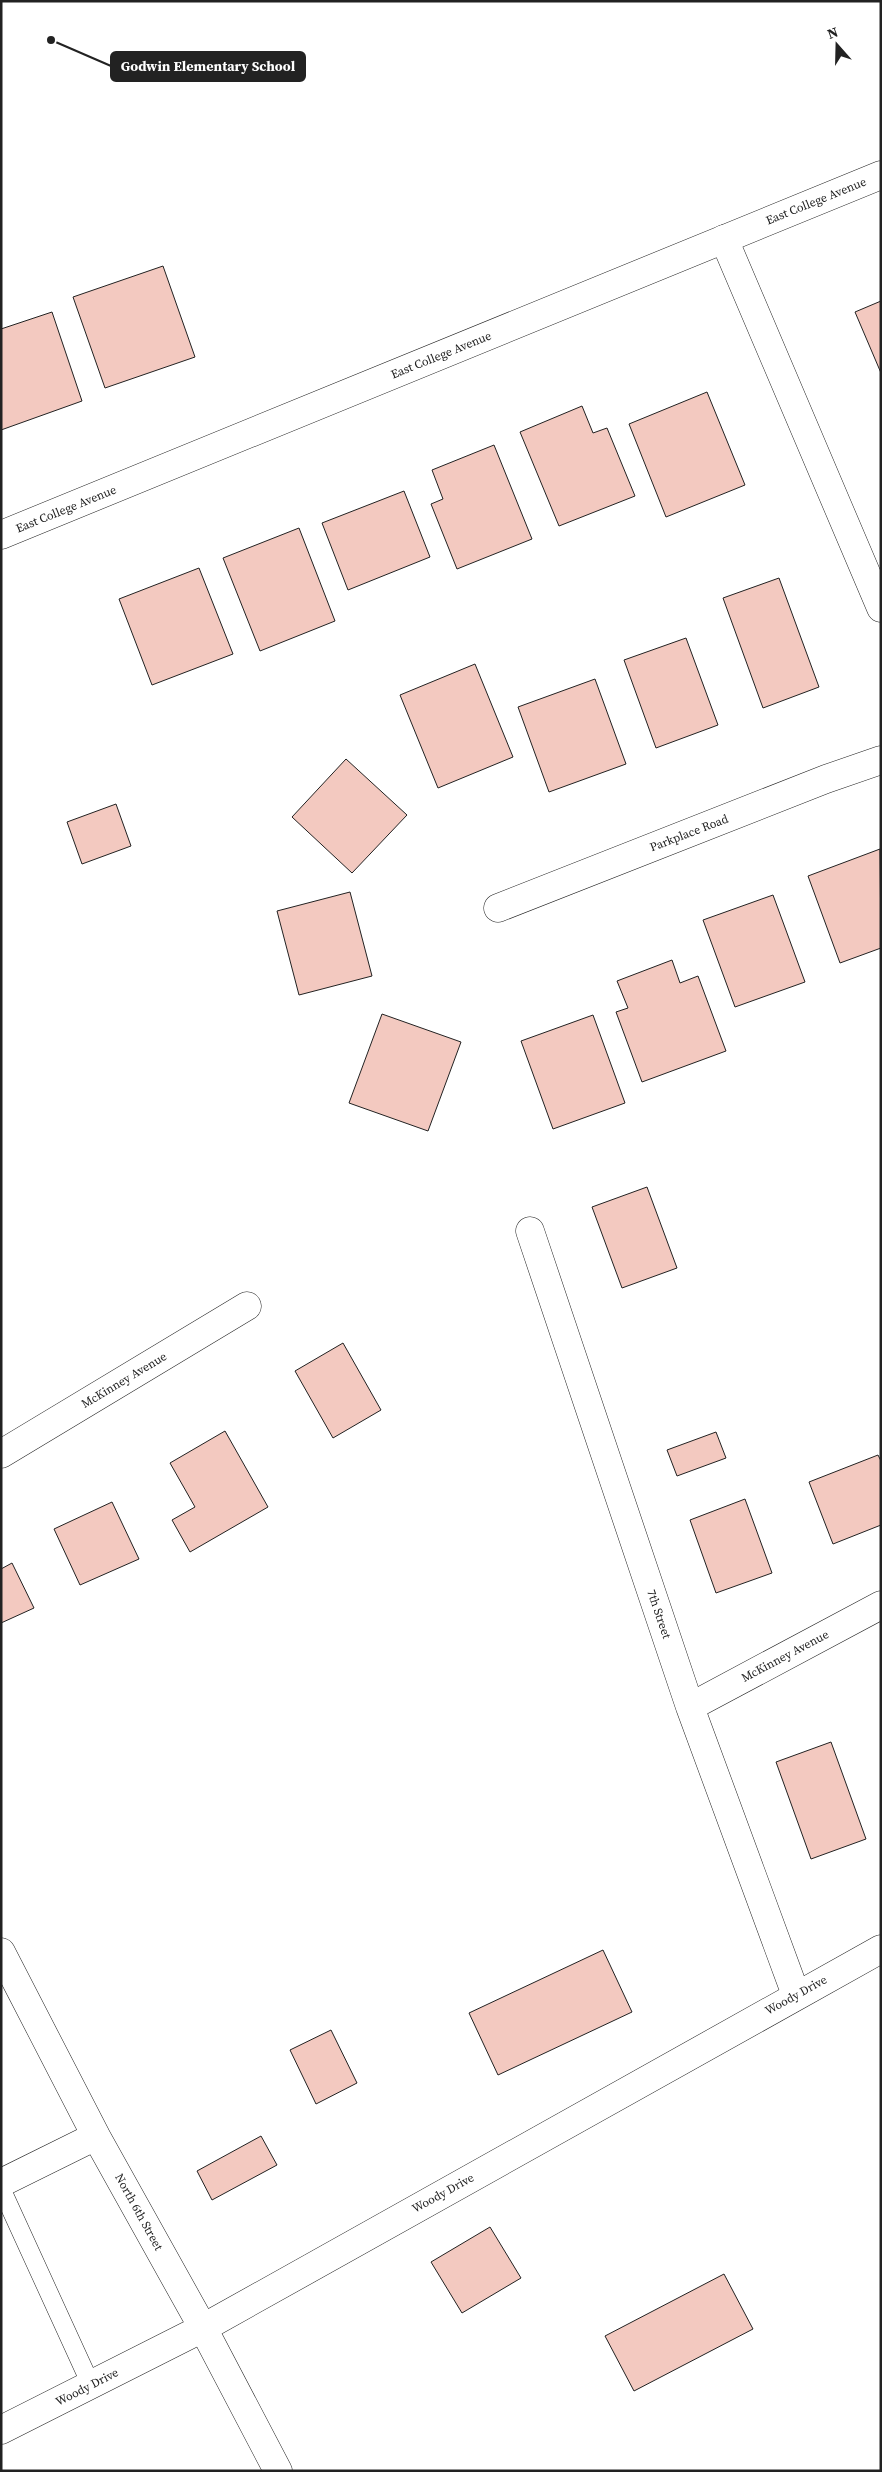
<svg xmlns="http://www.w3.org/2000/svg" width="882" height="2472" font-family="'Source Serif 4',serif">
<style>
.building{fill:#f3c9c0;stroke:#222}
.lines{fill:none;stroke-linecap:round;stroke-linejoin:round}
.lane-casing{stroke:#222;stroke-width:19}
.street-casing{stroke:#222;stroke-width:29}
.secondary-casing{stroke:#222;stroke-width:29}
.lane{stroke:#fff;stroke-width:18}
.street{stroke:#fff;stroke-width:28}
.secondary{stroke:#fff;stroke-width:28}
.labels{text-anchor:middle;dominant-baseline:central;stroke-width:4;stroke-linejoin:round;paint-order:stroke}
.street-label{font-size:12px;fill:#222;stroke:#fff}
.leader{fill:none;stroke:#222;stroke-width:2}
.callout-dot{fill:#222;stroke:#fff;stroke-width:2}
.callout{fill:#222;stroke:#222;stroke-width:2}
.callout-label{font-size:14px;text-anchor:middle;font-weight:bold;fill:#fff}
</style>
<rect width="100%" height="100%" fill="#fff"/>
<path class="building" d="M 163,266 L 195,357 L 105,388 L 73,297 Z
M 881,301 L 881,373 L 855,312 Z
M 52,312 L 82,401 L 1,430 L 1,329 Z
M 707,392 L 745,485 L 666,517 L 629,424 Z
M 582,406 L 593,433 L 607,428 L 635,496 L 559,526 L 520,432 Z
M 494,445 L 532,539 L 457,569 L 431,504 L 443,499 L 432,470 Z
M 404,491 L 430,557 L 348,590 L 322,523 Z
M 299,528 L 335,621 L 260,651 L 223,558 Z
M 199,568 L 233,654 L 152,685 L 119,599 Z
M 779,578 L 819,687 L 763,708 L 723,598 Z
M 686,638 L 718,725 L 656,748 L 624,660 Z
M 475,664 L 513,757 L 438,788 L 400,695 Z
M 595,679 L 626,764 L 549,792 L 518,707 Z
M 346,759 L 407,815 L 352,873 L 292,817 Z
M 116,804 L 131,846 L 82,864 L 67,822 Z
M 880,849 L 881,948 L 840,963 L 808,876 Z
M 350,892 L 372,976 L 299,995 L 277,911 Z
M 773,895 L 805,982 L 735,1007 L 703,920 Z
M 672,960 L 680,983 L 698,976 L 726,1051 L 642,1082 L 616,1012 L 628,1008 L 617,981 Z
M 382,1014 L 461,1042 L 428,1131 L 349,1103 Z
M 593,1015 L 625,1103 L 553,1129 L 521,1041 Z
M 647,1187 L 677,1268 L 622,1288 L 592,1207 Z
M 343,1343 L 381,1410 L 333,1438 L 295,1371 Z
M 225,1431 L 268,1507 L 190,1552 L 172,1520 L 195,1507 L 170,1463 Z
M 716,1432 L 726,1458 L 677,1476 L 667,1450 Z
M 878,1455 L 881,1461 L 881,1525 L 833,1544 L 809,1482 Z
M 745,1499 L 772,1573 L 716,1593 L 690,1520 Z
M 112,1502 L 139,1559 L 80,1585 L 54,1529 Z
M 12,1563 L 34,1608 L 1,1623 L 1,1569 Z
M 831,1742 L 866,1839 L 811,1859 L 776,1762 Z
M 603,1950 L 632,2012 L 498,2075 L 469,2013 Z
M 331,2030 L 357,2083 L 316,2104 L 290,2050 Z
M 261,2136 L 277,2165 L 212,2200 L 197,2171 Z
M 490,2227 L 521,2278 L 462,2313 L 431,2262 Z
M 724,2274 L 753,2329 L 634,2391 L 605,2336 Z"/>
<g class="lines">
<defs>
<path id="lane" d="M 1,2188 L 91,2385"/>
<path id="street" d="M 724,239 L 881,608
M 498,908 L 826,779 L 881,760
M 530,1231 L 690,1707 L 796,1995
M 1,1454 L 247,1306
M 690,1707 L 881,1605
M 1,1952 L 96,2136 L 203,2328 L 278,2471
M 1,2183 L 96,2136
M 1,2430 L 203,2328 L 881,1949"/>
<path id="secondary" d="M 1,535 L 881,175"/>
</defs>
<use href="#lane" class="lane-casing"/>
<use href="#street" class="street-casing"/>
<use href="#secondary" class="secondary-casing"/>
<use href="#lane" class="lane"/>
<use href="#street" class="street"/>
<use href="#secondary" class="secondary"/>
</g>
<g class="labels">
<g class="street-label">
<text transform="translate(816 201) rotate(-22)">East College Avenue</text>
<text transform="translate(441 355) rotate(-22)">East College Avenue</text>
<text transform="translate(66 509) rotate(-22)">East College Avenue</text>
<text transform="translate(689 833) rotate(-21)">Parkplace Road</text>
<text transform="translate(124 1380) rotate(-31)">McKinney Avenue</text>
<text transform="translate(659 1614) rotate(71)">7th Street</text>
<text transform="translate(785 1656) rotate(-28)">McKinney Avenue</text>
<text transform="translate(796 1995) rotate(-29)">Woody Drive</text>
<text transform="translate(443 2193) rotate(-29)">Woody Drive</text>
<text transform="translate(139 2212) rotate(61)">North 6th Street</text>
<text transform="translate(87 2387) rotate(-27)">Woody Drive</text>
</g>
</g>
<path class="leader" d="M51 40L111 66"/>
<circle class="callout-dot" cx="51" cy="40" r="5"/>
<rect class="callout" x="111" y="52" width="194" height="29" rx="5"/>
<g class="callout-label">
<text x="208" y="71">Godwin Elementary School</text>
</g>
<rect width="882" height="2472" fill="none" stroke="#222222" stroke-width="5"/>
<g transform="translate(837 45) rotate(340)" stroke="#ffffff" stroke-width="4" paint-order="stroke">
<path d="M0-4L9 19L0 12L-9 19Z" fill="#222222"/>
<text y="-8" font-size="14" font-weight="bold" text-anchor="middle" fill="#222222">N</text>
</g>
</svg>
